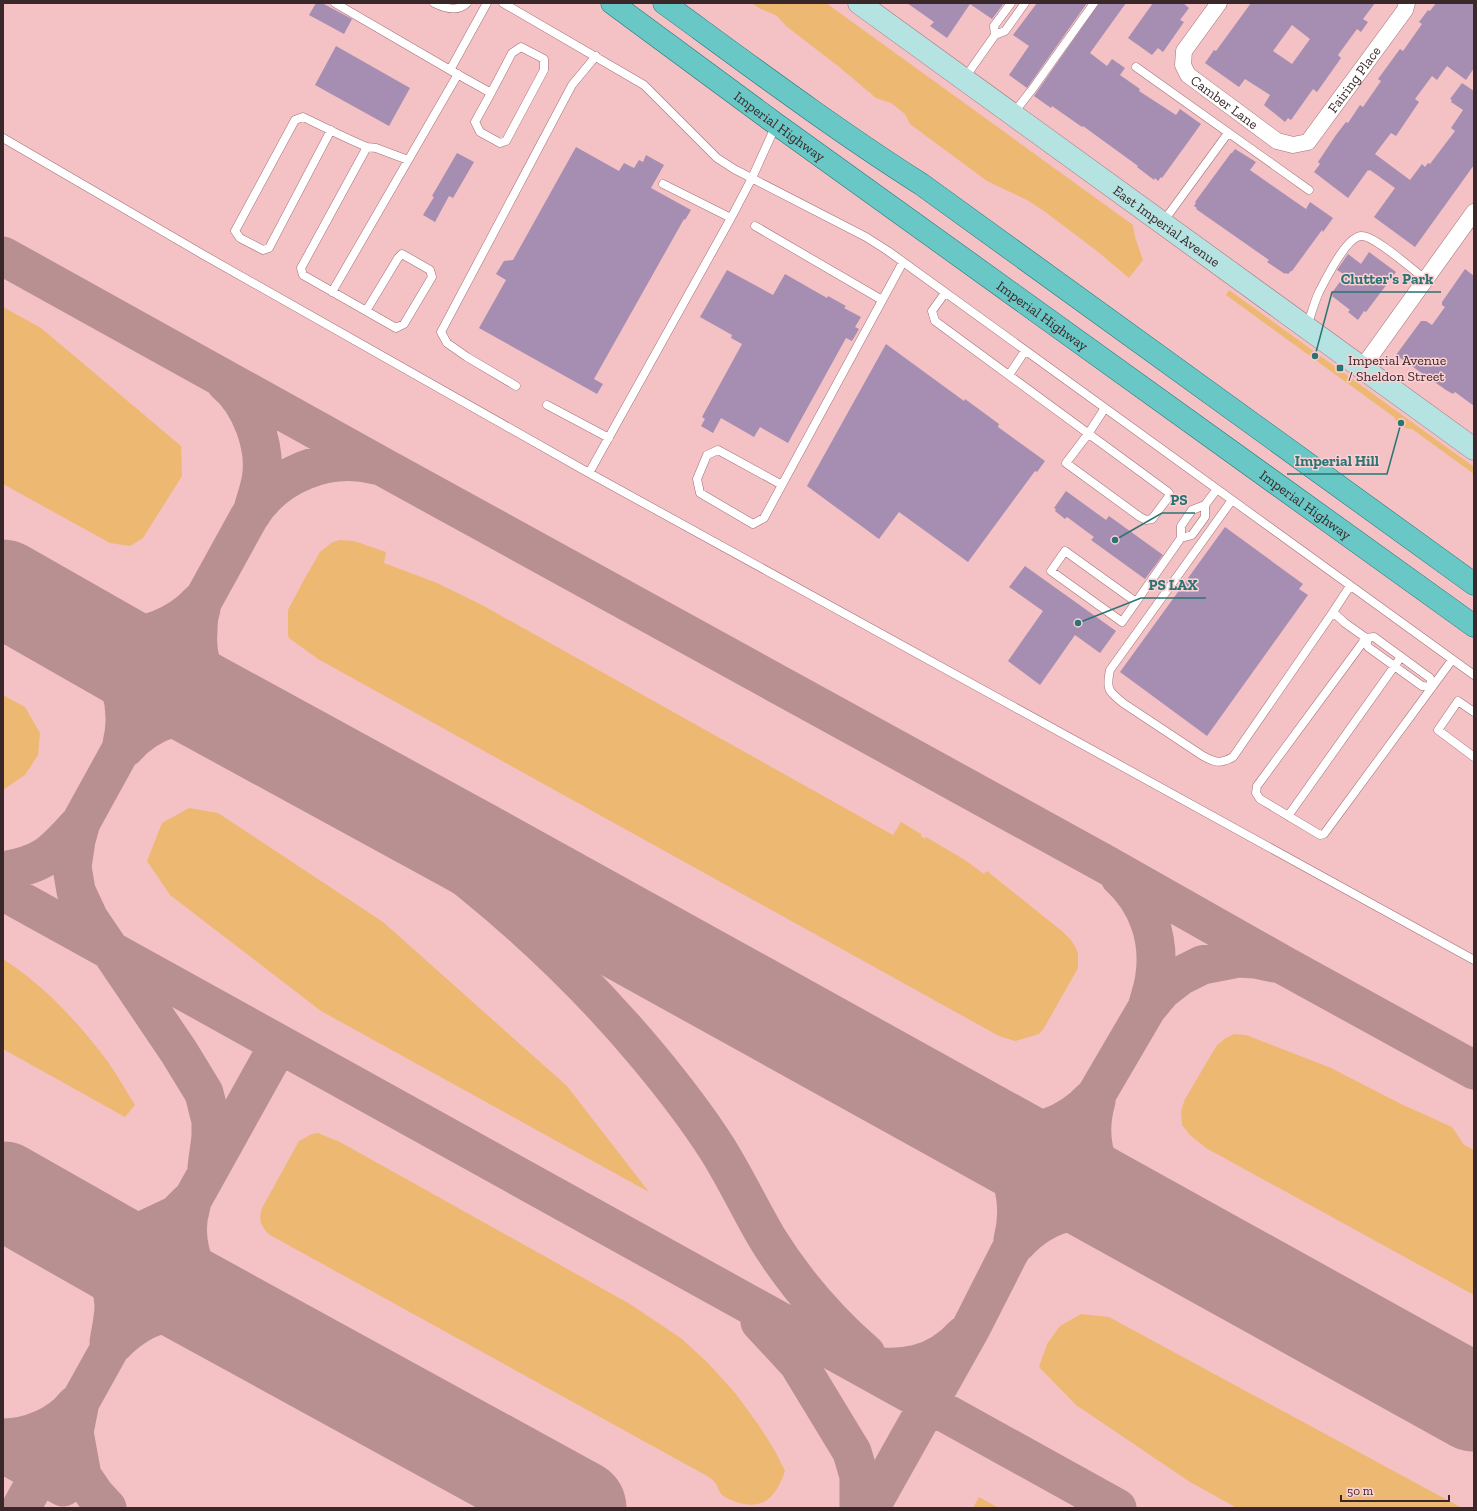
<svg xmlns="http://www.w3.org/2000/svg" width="1477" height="1511" font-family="'Zilla Slab',serif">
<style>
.green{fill:#edb871}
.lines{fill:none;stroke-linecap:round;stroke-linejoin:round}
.taxiway{stroke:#b89092;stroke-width:39}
.runway{stroke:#b89092;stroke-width:97}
.building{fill:#a58eb2;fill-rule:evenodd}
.lane-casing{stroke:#a07276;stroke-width:9}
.street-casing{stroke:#a07276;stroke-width:17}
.secondary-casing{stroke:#a07276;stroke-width:23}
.primary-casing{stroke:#187676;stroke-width:23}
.lane{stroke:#fff;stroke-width:8}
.street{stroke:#fff;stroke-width:16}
.secondary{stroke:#b4e3e2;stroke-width:22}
.primary{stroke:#69c7c6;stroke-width:22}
.poi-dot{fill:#2a7473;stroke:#fbd1d4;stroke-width:1.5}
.labels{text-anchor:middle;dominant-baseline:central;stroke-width:3;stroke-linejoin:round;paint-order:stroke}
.street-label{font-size:14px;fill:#3a2729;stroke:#fbd1d4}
.poi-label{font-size:14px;fill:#3a2729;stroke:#fbd1d4;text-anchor:start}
.leader{fill:none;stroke:#2a7473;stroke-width:1.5}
.callout-dot{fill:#2a7473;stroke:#fbd1d4;stroke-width:1.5}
.callout-label{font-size:15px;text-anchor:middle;font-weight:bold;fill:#2a7473;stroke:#fbd1d4;stroke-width:3;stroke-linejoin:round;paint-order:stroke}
</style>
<rect width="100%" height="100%" fill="#f4c1c5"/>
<path class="green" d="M 751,3 L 826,3 L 1133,225 L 1135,237 L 1143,260 L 1129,278 L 1097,251 L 1044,211 L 1027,200 L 987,181 L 910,124 L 905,114 L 891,103 L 876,98 L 838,66 L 786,26 L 777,16 L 759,8 Z
M 1229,290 L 1474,467 L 1474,474 L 1412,429 C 1403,429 1397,425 1394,417 L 1226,295 Z
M 3,307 L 41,328 L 181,446 L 182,476 L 143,538 L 130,546 L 110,543 L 3,484 Z
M 339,540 L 354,541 L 386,552 L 384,563 L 437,583 L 482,605 L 893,835 L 901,822 L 921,834 L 921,836 L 925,839 L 926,837 L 965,860 L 984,874 L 987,871 L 1063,932 L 1071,940 L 1076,948 L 1078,954 L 1078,968 L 1044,1028 L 1039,1034 L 1015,1041 L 999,1036 L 318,659 L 289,638 L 288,635 L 288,610 L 305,578 L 320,552 L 331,543 Z
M 3,695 L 25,707 L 40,733 L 38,755 L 25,775 L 3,790 Z
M 189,808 L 218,813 L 383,922 L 567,1086 L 649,1192 L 321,1011 L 170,895 L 147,861 L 162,823 Z
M 3,959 C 41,983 74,1018 102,1054 C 114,1069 124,1088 135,1105 L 125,1117 L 3,1049 Z
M 1234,1034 L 1246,1035 L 1331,1068 L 1401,1104 L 1452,1127 L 1464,1145 L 1474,1150 L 1474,1295 L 1206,1148 L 1190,1135 L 1182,1125 L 1181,1111 L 1185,1099 L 1217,1045 L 1226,1038 Z
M 318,1133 L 340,1142 L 630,1304 L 682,1339 L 708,1363 L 736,1394 L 760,1427 L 775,1451 L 785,1471 C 776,1496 765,1511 736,1502 C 732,1500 725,1498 722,1495 C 719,1492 718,1487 716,1484 C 712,1478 704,1474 698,1471 L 270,1235 C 261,1227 258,1219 262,1208 L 299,1141 L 312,1134 Z
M 1081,1314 L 1109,1317 L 1462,1508 L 1237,1508 L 1190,1482 L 1076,1405 L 1039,1367 L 1047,1344 L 1060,1326 Z
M 979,1497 L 999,1508 L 973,1508 Z"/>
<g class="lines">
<path class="taxiway" d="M 3,256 L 383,467 L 1105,864 L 1285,966 L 1474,1070
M 225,382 C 251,403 267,448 261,480 C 259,491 255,502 252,513
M 201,609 C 198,617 198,623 198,631 C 194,675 219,699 250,725
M 58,619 C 68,627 81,633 91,642 C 120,668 131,707 122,744
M 72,624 C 85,629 97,634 111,636 C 143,640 178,626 200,602
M 268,737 C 281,746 293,756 306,766 C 340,790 377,812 411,836 C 499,900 579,973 648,1056 C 673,1086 697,1117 718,1150 C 736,1179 750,1209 767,1238 C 793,1280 828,1321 866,1354
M 125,748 C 149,720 187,708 224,717 C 235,719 244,727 255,730
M 81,822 L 76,840 L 72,867 L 76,891 L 89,919 L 179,1052 L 204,1093 L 211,1121 L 211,1137 L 207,1167
M 3,871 C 45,864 53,853 81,822 L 249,517 C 275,474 328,453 376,465
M 1120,877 C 1147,902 1160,938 1155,975 C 1154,986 1150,997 1147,1008
M 3,891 L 1117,1508
M 906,1089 L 979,1133 C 1012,1158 1023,1201 1013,1240
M 1096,1101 C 1082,1150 1104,1194 1147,1218
M 965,1118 C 976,1123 986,1128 997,1131 C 1032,1139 1069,1124 1092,1099
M 191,1206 C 184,1228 188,1251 197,1272 C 199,1276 201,1282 204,1286 C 215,1300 230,1312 244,1324
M 55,1219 C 83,1242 113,1266 114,1305 C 114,1318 111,1330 109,1342
M 61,1221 L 94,1233 L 118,1235 L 142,1231 L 176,1215 L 189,1202
M 1017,1243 C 1046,1211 1091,1200 1131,1217 L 1257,1283
M 760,1322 L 798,1363 L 852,1452 L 859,1476 L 859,1508
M 114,1344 C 128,1329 148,1316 168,1313 C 190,1309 223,1318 244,1324
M 861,1364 C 901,1372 936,1366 964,1335
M 79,1407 L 74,1432 L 82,1476 L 95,1495 L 107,1508
M 3,1438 C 28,1438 59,1426 75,1405
M 3,1454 L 63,1487
M 21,1508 L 279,1044
M 870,1508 L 971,1328 L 1008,1255 L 1099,1090 L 1147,1008 L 1162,990 L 1180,976 L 1202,965 L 1238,958 L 1255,959 L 1274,963"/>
<path class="runway" d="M 3,588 L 161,678 L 474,849 L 1474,1403
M 3,1190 L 151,1274 L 578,1508"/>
</g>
<path class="building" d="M 316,3 L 322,3 L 352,19 L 344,34 L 309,15 Z
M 907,3 L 1004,3 L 992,19 L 970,4 L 947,38 L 930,26 L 934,22 Z
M 1037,3 L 1087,3 L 1027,88 L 1009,75 L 1029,46 L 1013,35 Z
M 1099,3 L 1126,3 L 1090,53 L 1107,66 L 1112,59 L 1125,68 L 1120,75 L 1140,89 L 1139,91 L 1176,115 L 1180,109 L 1201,124 L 1162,178 L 1161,177 L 1158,181 L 1155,178 L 1154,180 L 1137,167 L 1138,166 L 1083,126 L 1082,127 L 1052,106 L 1051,108 L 1034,96 Z
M 1153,3 L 1183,3 L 1189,8 L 1180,20 L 1184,22 L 1163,52 L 1158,48 L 1152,55 L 1128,38 Z
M 1251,3 L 1375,3 L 1363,19 L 1368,22 L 1361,32 L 1357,29 L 1338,55 L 1341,58 L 1317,92 L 1313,89 L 1291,120 L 1288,118 L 1285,122 L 1264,105 L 1270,95 L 1245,79 L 1239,87 L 1205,63 L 1214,50 L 1216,51 ZM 1292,25 L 1310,39 L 1292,64 L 1273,51 Z
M 1436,3 L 1474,3 L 1474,68 L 1466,80 L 1447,66 L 1437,80 L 1432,76 L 1415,99 L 1419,102 L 1396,136 L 1391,133 L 1375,154 L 1410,180 L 1422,164 L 1425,167 L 1428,163 L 1430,164 L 1455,131 L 1451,128 L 1463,110 L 1451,102 L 1452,100 L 1450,99 L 1462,83 L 1474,91 L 1474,165 L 1415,247 L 1374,217 L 1395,188 L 1370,170 L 1369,171 L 1368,170 L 1348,198 L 1314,172 L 1320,164 L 1318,162 L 1336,135 L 1346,122 L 1348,123 L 1360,105 L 1363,107 L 1381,81 L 1378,79 L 1400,49 L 1403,51 L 1422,24 L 1419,22 L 1428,10 L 1430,11 Z
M 336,46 L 410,88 L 389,126 L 315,85 Z
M 576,147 L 619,171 L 624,163 L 634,168 L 639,160 L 643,162 L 646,155 L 664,165 L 651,188 L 691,210 L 685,220 L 684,219 L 594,379 L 603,384 L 597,394 L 479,328 L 506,280 L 496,274 L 504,261 L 513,260 Z
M 1235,149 L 1256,162 L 1250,170 L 1290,198 L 1306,209 L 1310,202 L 1333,218 L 1323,232 L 1322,230 L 1292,271 L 1291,271 L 1288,274 L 1285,273 L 1285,274 L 1267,262 L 1269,260 L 1196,209 L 1197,208 L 1194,206 L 1196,203 L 1195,202 L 1231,153 L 1232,153 Z
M 457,153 L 474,162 L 453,198 L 449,196 L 435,222 L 423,215 L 434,197 L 432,196 Z
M 1369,252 L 1396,272 L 1366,312 L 1364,311 L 1358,320 L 1348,312 L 1350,310 L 1332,296 L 1333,295 L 1331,294 L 1345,275 L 1337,270 L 1348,254 L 1361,264 Z
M 1465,269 L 1474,276 L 1474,406 L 1455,392 L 1453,394 L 1446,390 L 1396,355 L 1421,321 L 1426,321 L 1432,325 L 1445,307 L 1442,305 L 1442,302 Z
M 727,270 L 773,295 L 785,274 L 827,298 L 828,296 L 846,306 L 844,308 L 861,317 L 855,327 L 859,329 L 852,341 L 846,338 L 788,443 L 760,427 L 754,437 L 721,418 L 713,433 L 701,426 L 705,419 L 702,417 L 742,344 L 731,338 L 732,335 L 700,317 Z
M 886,344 L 964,401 L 965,399 L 999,424 L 998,427 L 1045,461 L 1037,472 L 1035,471 L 968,562 L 899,512 L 879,539 L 807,486 Z
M 1066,491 L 1106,520 L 1109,516 L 1163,555 L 1145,579 L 1091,540 L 1094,537 L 1067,517 L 1065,519 L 1055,511 L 1056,509 L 1054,508 Z
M 1225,527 L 1303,584 L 1299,589 L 1308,595 L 1207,736 L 1120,672 Z
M 1025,566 L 1116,631 L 1100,653 L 1075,635 L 1040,685 L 1008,661 L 1043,611 L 1009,587 Z"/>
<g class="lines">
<defs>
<path id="lane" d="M 335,3 L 450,70 L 487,3
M 434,3 C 444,8 458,12 467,3
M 503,3 L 644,85 L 717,158 L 734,169 L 866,237 L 888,251 L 1474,675
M 995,35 L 994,26 L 1011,3
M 1136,67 L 1309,190
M 450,70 L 491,93 L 512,53 L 521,47 L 544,59 L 544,70 L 506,141 L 500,143 L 480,132 L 475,122 L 491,93
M 964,79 L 995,35 L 1005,31 L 1025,3
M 1031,91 L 1094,3
M 1013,114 L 1030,92
M 331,130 L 269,248 L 263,250 L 240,238 L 235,231 L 295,120 L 303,117 C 324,127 345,138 367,147
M 3,138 L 202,254 L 589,473 L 1474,960
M 663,184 L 731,218
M 1163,222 L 1228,133
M 755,226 L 882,300
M 332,292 L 458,74
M 945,293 L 932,311 L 935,321 L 1168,492 L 1170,495 L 1152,519 L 1146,520 L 1140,517 L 1066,463 L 1088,434 L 1105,408
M 366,311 L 398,258 L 402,254 L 430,270 L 432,277 L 404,324 L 396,328 L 303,275 L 301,268 L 367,147 L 376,148 L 408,160
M 1307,327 C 1311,315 1314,303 1319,292 C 1326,279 1347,235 1362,236 C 1375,236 1413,270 1425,279
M 1009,375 L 1025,351
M 516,386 L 467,357 L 447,343 L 441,332 L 572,85 L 596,56
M 547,405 L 609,438
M 589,473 L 731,218 L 752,178 L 776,125
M 782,485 L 718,450 L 707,455 L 697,479 L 700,493 L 753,524 L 764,518 L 903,262
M 1232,500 L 1110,670 C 1106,689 1108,691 1123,703 L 1203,756 C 1216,763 1220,764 1233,757 L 1333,612
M 1181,538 L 1192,535 L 1205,517 L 1205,505
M 1350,586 L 1333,612 L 1345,623 L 1366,638 L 1368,647 L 1422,686 L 1432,687
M 1136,602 L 1065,551 L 1051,571 L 1122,622 L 1181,538 L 1181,526 L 1192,510 L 1205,505 L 1217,489
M 1432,687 L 1430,678 L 1374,637 L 1366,638 L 1257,786 L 1256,793 L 1260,799 L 1320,835 L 1324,834 L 1452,660
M 1474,712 L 1458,701 L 1438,730 L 1474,757
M 1288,816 L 1401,657"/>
<g id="street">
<path id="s1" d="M 1219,3 L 1184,51 L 1183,65 L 1188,75 L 1277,141 L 1293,145 L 1308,142 L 1405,10 L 1407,3"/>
<path d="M 1362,368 L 1474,212"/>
</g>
<g id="secondary">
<path id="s2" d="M 859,3 L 1474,449"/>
</g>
<g id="primary">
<path id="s3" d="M 612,3 L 776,124 L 1474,626"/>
<path d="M 664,3 C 749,65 833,128 921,184 L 1474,584"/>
</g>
</defs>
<use href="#lane" class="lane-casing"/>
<use href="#street" class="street-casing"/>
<use href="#secondary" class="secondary-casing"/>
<use href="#primary" class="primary-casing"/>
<use href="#lane" class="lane"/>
<use href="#street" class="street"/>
<use href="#secondary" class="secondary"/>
<use href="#primary" class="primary"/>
</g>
<rect class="poi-dot" x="1336" y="364" width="8" height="8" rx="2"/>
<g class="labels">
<g class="street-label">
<text stroke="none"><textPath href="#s1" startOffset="305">Fairing Place</textPath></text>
<text stroke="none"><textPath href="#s1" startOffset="130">Camber Lane</textPath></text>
<text stroke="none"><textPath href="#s3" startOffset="208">Imperial Highway</textPath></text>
<text stroke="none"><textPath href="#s2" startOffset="380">East Imperial Avenue</textPath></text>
<text stroke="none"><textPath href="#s3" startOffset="532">Imperial Highway</textPath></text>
<text stroke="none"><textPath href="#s3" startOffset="856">Imperial Highway</textPath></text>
</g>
<g class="poi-label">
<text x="1348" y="360">Imperial Avenue<tspan x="1348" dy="16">/ Sheldon Street</tspan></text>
</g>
</g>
<path class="leader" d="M1315 356L1332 292H1441M1401 423L1387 474H1287M1115 540L1162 513H1195M1078 623L1141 598H1206"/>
<g class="callout-dot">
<circle cx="1315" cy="356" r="4"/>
<circle cx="1401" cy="423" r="4"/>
<circle cx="1115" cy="540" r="4"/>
<circle cx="1078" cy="623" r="4"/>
</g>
<g class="callout-label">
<text x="1387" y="284">Clutter's Park</text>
<text x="1337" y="466">Imperial Hill</text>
<text x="1179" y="505">PS</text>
<text x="1173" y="590">PS LAX</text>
</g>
<rect width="1477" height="1511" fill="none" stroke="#3a2729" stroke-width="8"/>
<path d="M1341 1495v6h108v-6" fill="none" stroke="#3a2729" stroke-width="2"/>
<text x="1347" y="1495" font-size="12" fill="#3a2729" stroke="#fbd1d4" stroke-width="3" paint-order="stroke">50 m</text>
</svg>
